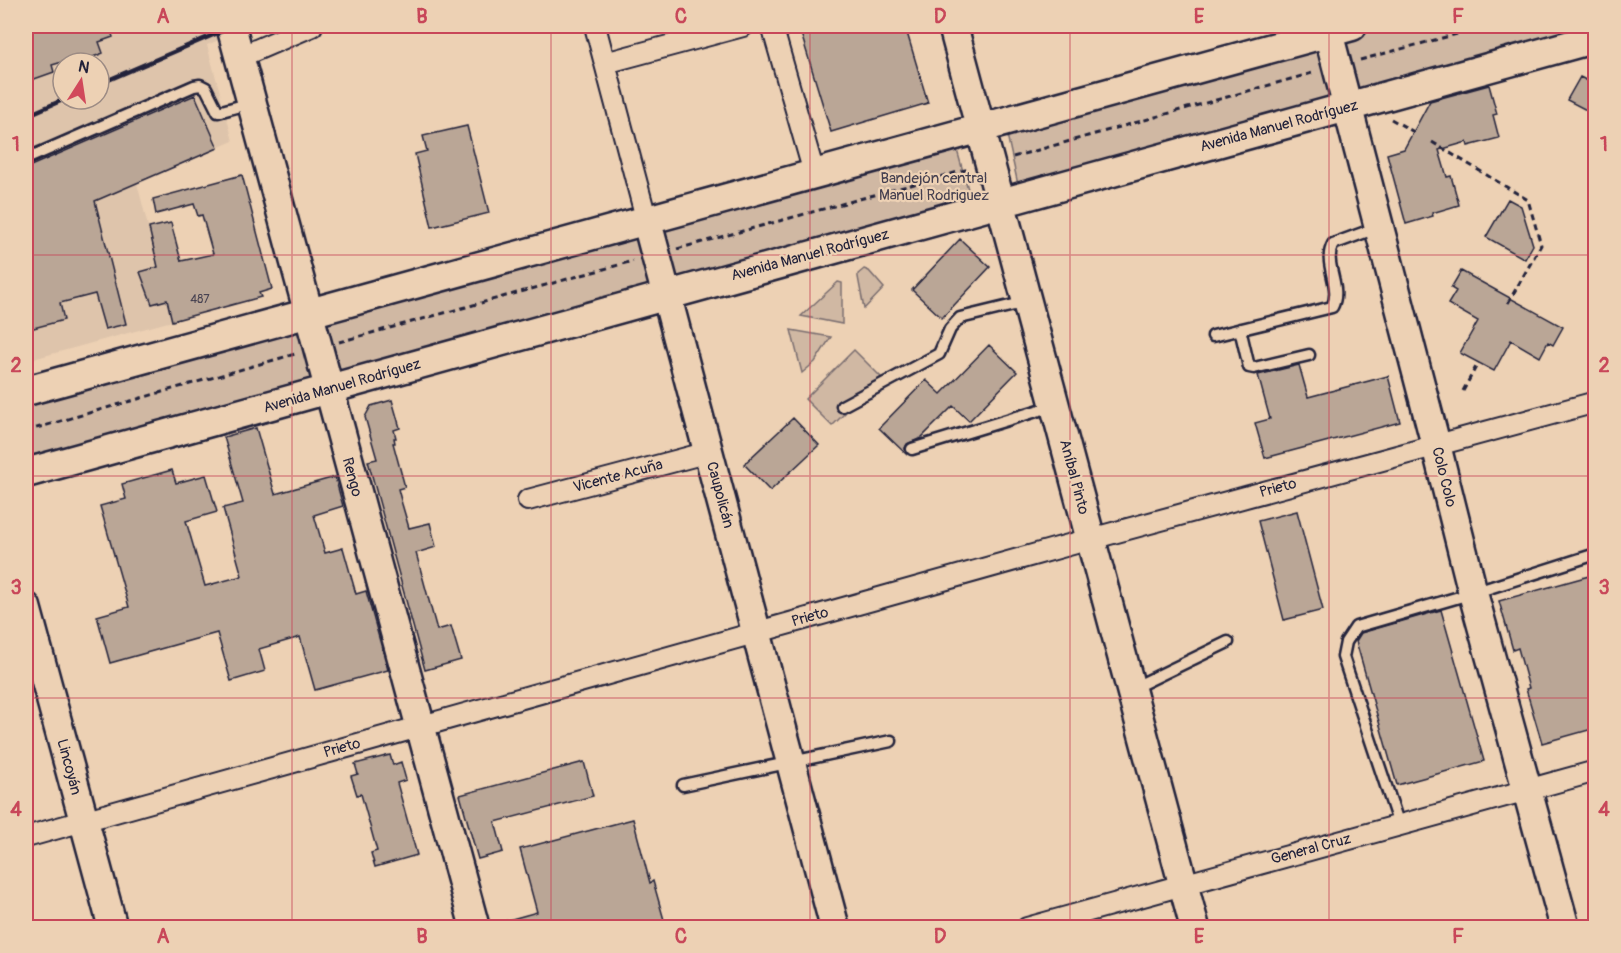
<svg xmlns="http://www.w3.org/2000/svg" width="1621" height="953" font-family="Pangolin,sans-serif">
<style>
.built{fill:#dec4ab;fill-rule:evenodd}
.green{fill:#d0b8a3;stroke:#796d6f;stroke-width:1.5}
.building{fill:#baa696;stroke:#22223b;stroke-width:1.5}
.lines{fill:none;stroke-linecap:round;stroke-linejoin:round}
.lane-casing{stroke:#22223b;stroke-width:15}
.street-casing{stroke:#22223b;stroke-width:24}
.secondary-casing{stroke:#22223b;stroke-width:33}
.path{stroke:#22223b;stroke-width:3;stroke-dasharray:6 4.5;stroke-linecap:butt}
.lane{stroke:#edd1b4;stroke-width:10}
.street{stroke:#edd1b4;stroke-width:20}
.secondary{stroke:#edd1b4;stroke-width:28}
.rail{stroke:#22223b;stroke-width:4.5}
.grid{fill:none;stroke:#c84759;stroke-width:1.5;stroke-opacity:0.55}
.labels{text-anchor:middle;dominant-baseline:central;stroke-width:4.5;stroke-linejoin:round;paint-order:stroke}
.number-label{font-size:12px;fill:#484352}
.street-label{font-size:15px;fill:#22223b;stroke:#edd1b4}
.park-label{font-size:15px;fill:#454050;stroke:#edd1b4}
.neatline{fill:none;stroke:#c84759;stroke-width:2}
.grid-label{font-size:20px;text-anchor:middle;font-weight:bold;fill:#c84759}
</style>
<rect width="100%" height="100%" fill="#edd1b4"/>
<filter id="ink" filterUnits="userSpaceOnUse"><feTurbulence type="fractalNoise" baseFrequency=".0167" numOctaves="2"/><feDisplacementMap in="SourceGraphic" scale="12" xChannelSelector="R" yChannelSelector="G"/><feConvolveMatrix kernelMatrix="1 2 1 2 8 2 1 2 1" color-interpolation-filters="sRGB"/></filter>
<g filter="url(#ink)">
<path class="built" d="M 26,26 L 251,26 L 207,45 L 233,141 L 137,183 L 172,321 L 26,361 ZM 63,63 L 99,63 L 99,99 L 63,99 Z"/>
<path class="green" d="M 1390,26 L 1583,26 L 1019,189 L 1006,130 Z
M 957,150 L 973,207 L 26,457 L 26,406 Z
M 864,269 L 869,271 L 884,288 L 864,309 L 858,277 L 858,274 Z
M 838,282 L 842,283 L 842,324 L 801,316 Z
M 791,330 L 831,337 L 815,362 L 802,373 Z
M 854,350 L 881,377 L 832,426 L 805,399 Z"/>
<path class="building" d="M 26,26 L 109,26 L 113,37 L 99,42 L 103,53 L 81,62 L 79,57 L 52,65 L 54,72 L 26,82 Z
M 814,26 L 905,26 L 928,103 L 831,132 L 800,30 Z
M 1580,77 L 1596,85 L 1596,115 L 1567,100 Z
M 1489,85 L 1497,114 L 1493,115 L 1499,138 L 1468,146 L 1467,142 L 1439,150 L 1447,177 L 1451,176 L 1459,205 L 1432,213 L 1433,216 L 1406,224 L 1387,154 L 1404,149 L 1430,101 Z
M 195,95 L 218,148 L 95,201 L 126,324 L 105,329 L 95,294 L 60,303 L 64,320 L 26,330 L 26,168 Z
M 467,126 L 489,213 L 432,227 L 415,154 L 427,151 L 423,136 Z
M 242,175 L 272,289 L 259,293 L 261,297 L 172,321 L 167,300 L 152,304 L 140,272 L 158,267 L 149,228 L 171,223 L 181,261 L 213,254 L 202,215 L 198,216 L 194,204 L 156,214 L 153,199 Z
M 1508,199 L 1521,206 L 1533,245 L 1525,259 L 1486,237 Z
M 960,239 L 990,267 L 942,318 L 912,290 Z
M 1461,271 L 1563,327 L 1553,345 L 1548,342 L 1540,357 L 1511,340 L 1494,371 L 1460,353 L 1478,321 L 1448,304 L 1456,291 L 1451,288 Z
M 989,345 L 1017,372 L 969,421 L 953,406 L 921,438 L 907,444 L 905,448 L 906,454 L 879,428 L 926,380 L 941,394 Z
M 1299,365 L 1308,397 L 1388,376 L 1400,422 L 1265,458 L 1255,423 L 1270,419 L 1258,375 Z
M 392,400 L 400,428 L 394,430 L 396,438 L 394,438 L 395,443 L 393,443 L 405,487 L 398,489 L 402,504 L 409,528 L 430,523 L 436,547 L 416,553 L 437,630 L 451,626 L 461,660 L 425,670 L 368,461 L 377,459 L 365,417 L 371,406 Z
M 793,418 L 819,445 L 770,491 L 744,464 Z
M 256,428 L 275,494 L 335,477 L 343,506 L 314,515 L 325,553 L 343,548 L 356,594 L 366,591 L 388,670 L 315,690 L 300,637 L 259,649 L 265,671 L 231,681 L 217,633 L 110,663 L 97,616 L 129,607 L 100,506 L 126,499 L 122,484 L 172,470 L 176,483 L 206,475 L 217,512 L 186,521 L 205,586 L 242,576 L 223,508 L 243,503 L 224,437 Z
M 1297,511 L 1323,610 L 1284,620 L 1258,521 Z
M 1589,576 L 1596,598 L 1596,728 L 1542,743 L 1526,689 L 1529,688 L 1518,648 L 1513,650 L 1499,601 Z
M 1441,610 L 1484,761 L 1397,785 L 1356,641 L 1361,633 Z
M 390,755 L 393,765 L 401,762 L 406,780 L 397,783 L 417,855 L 375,867 L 371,853 L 377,851 L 361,794 L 357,795 L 351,776 L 358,774 L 355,764 Z
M 584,762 L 593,796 L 495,822 L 503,852 L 478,859 L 460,795 Z
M 633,819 L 650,883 L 653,881 L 666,927 L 499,927 L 498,923 L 537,912 L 520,849 Z"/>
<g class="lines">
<defs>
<path id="lane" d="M 26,159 L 194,86 L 200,85 L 206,88 L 218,112 L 251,103
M 1240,329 L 1249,367 L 1254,368 L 1309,355
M 1213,336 L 1332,307 C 1343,287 1322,264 1333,244 L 1379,227
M 842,406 L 939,354 L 950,329 L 960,318 L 1026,302
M 912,449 L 1053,406
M 1131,689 L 1228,642
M 683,785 L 891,741
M 1399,825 L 1343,657 L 1346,642 L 1356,627 L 1473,593 L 1596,554"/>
<path id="street" d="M 595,26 L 646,218
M 772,26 L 814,173
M 240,57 L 312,26
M 605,63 L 743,26
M 528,500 L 709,452
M 26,837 L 1065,546 L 1596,402
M 1027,928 L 1596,771"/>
<path id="secondary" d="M 231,26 L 475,928
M 953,26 L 1195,928
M 1328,32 L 1436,445 L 1473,593 L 1565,928
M 646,218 L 835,928
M 26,391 L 1352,26
M 26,473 L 1596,38
M 26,607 L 113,928"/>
</defs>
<use href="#lane" class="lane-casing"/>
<use href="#street" class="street-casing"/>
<use href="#secondary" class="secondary-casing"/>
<path class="path" d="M 1360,60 L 1487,26
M 1391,119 L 1414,132
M 1432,142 L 1528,200 L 1541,245 L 1508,303
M 1013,157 L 1316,72
M 677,249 L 969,169
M 339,342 L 633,261
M 1463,391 L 1478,363
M 26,431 L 295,354"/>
<use href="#lane" class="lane"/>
<use href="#street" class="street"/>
<use href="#secondary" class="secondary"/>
<path class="rail" d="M 99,84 L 234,26
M 26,116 L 65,99"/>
</g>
</g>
<path class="grid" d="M 292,26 L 292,928M 551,26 L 551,928M 810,26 L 810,928M 1070,26 L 1070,928M 1329,26 L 1329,928M 26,255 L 1596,255M 26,476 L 1596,476M 26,698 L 1596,698"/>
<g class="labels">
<g class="number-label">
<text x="200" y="299">487</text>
</g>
<g class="street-label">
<text transform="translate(1279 126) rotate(-15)">Avenida Manuel Rodríguez</text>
<text transform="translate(810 255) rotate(-15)">Avenida Manuel Rodríguez</text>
<text transform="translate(342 386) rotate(-16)">Avenida Manuel Rodríguez</text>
<text transform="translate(618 476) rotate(-15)">Vicente Acuña</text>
<text transform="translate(352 477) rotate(75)">Rengo</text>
<text transform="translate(1074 477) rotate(75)">Aníbal Pinto</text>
<text transform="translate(1444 477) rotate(76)">Colo Colo</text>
<text transform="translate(1278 488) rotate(-15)">Prieto</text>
<text transform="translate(720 495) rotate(75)">Caupolicán</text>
<text transform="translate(810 617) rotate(-16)">Prieto</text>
<text transform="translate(342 748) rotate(-16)">Prieto</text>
<text transform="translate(69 767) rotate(75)">Lincoyán</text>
<text transform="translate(1311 849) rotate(-15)">General Cruz</text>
</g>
<g class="park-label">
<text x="934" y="178">Bandejón central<tspan x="934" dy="17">Manuel Rodriguez</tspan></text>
</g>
</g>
<rect width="1621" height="953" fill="none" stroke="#edd1b4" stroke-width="66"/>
<g transform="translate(81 81) rotate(12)"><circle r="28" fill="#edd1b4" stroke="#9c8b84" stroke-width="1.5"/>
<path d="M0-4.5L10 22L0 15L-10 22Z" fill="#d1495b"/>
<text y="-9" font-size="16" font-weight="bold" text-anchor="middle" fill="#22223b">N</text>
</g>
<rect x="33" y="33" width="1555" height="887" class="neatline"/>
<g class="grid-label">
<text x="163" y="23">A</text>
<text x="422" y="23">B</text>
<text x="681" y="23">C</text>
<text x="940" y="23">D</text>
<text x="1199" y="23">E</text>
<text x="1458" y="23">F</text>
<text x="16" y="151">1</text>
<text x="1604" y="151">1</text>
<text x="16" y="372">2</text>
<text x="1604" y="372">2</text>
<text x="16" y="594">3</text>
<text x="1604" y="594">3</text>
<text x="16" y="816">4</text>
<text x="1604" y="816">4</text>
<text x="163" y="943">A</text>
<text x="422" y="943">B</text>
<text x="681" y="943">C</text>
<text x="940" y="943">D</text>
<text x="1199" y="943">E</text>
<text x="1458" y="943">F</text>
</g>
</svg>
